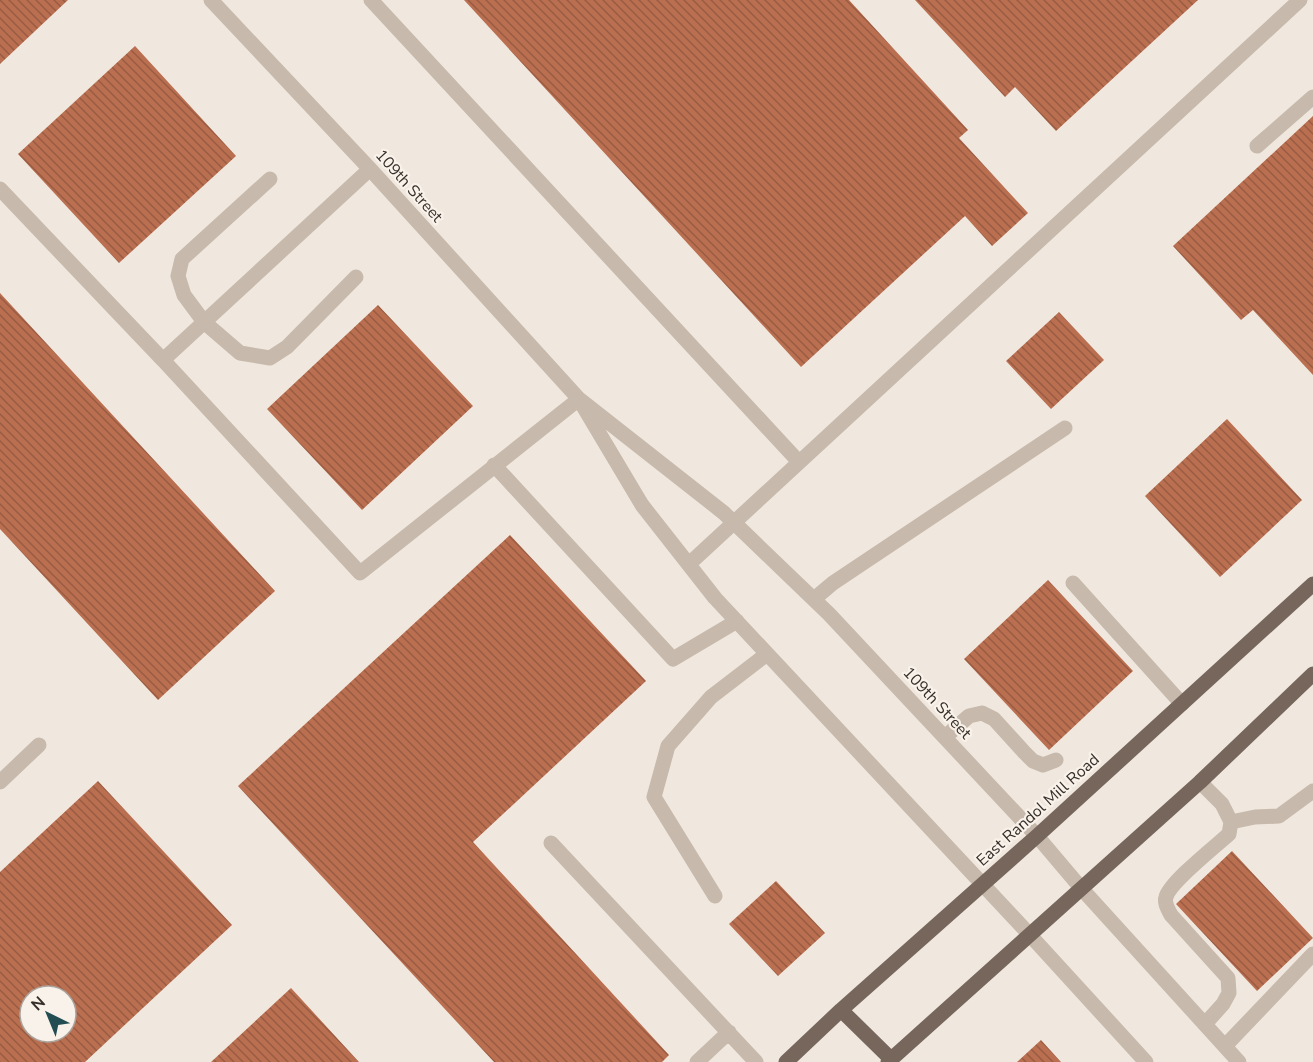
<svg xmlns="http://www.w3.org/2000/svg" width="1313" height="1062" font-family="'Nunito Sans',sans-serif">
<style>
.building{fill:url(#building-back-hatch);fill-rule:evenodd}
.lines{fill:none;stroke-linecap:round;stroke-linejoin:round}
.minor{stroke:#c7b9ab;stroke-width:15}
.major{stroke:#76665c;stroke-width:15}
.labels{text-anchor:middle;dominant-baseline:central;stroke-width:4.5;stroke-linejoin:round;paint-order:stroke}
.street-label{font-size:16px;fill:#362e29;stroke:#f8f2ea}
</style>
<defs>
<pattern id="building-back-hatch" width="6" height="6" patternUnits="userSpaceOnUse" patternTransform="scale(1.5)"><rect width="6" height="6" fill="#bb6f51"/><path d="M-1 5l2 2M0 0l6 6M5-1l2 2" fill="none" stroke="#995c43"/></pattern>
</defs>
<rect width="100%" height="100%" fill="#f0e8de"/>
<path class="building" d="M 0,0 L 68,0 L 0,64 Z
M 464,0 L 849,0 L 968,130 L 959,138 L 1028,213 L 992,246 L 965,216 L 801,367 Z
M 915,0 L 1198,0 L 1056,131 L 1015,87 L 1005,97 Z
M 135,46 L 236,156 L 119,263 L 18,154 Z
M 1313,116 L 1313,375 L 1253,310 L 1241,320 L 1173,246 Z
M 0,293 L 275,591 L 158,700 L 0,529 Z
M 378,305 L 473,406 L 362,510 L 267,409 Z
M 1059,312 L 1104,360 L 1051,409 L 1006,361 Z
M 1227,419 L 1302,500 L 1220,577 L 1145,496 Z
M 510,535 L 646,681 L 473,842 L 669,1055 L 662,1062 L 494,1062 L 238,786 Z
M 1048,580 L 1133,671 L 1049,750 L 964,659 Z
M 98,781 L 232,925 L 85,1062 L 0,1062 L 0,872 ZM 30,996 L 66,996 L 66,1032 L 30,1032 Z
M 1232,851 L 1313,938 L 1257,991 L 1176,904 Z
M 776,881 L 825,933 L 778,976 L 729,924 Z
M 291,988 L 359,1062 L 211,1062 Z
M 1041,1040 L 1061,1062 L 1017,1062 Z"/>
<g class="lines">
<path class="minor" d="M 211,0 L 370,169 L 579,399 L 724,513 L 829,614 L 1037,836 L 1081,888 L 1239,1062
M 371,0 L 799,462
M 1257,146 L 1313,97
M 370,169 L 163,360 L 360,573 L 579,399
M 270,179 L 182,259 L 178,276 L 184,295 L 204,322 L 240,353 L 270,358 L 287,347 L 356,277
M 0,189 L 163,360
M 583,406 L 642,505 L 715,598 L 1029,934 L 1146,1062
M 494,465 L 673,659 L 737,621
M 689,564 L 1300,0
M 1073,583 L 1182,704
M 814,599 L 833,583 L 1065,428
M 945,737 L 969,716 L 982,713 L 994,719 L 1024,752 L 1033,761 L 1043,765 L 1056,760
M 0,782 L 39,745
M 1200,782 L 1222,804 L 1231,822 L 1229,834 C 1216,846 1170,882 1166,897 C 1164,903 1168,909 1171,915 L 1228,978 L 1229,993 L 1223,1004 L 1205,1024
M 1231,822 L 1255,817 L 1279,816 L 1313,791
M 551,843 L 756,1062
M 715,896 L 654,797 L 668,746 L 711,697 L 767,654
M 1225,1046 L 1313,954
M 697,1062 L 729,1032"/>
<path class="major" d="M 841,1010 L 891,1059
M 786,1062 L 841,1010 L 1037,836 L 1313,584
M 888,1062 L 1200,782 L 1313,674"/>
</g>
<g class="labels">
<g class="street-label">
<text transform="translate(409 186) rotate(48)">109th Street</text>
<text transform="translate(937 703) rotate(47)">109th Street</text>
<text transform="translate(1038 810) rotate(-42)">East Randol Mill Road</text>
</g>
</g>
<g transform="translate(48 1014) rotate(317)"><circle r="28" fill="#f8f2ea" stroke="#aaa49d" stroke-width="1.5"/>
<path d="M0-4.5L10 22L0 15L-10 22Z" fill="#224e53"/>
<text y="-9" font-size="16" font-weight="bold" text-anchor="middle" fill="#362e29">N</text>
</g>
</svg>
